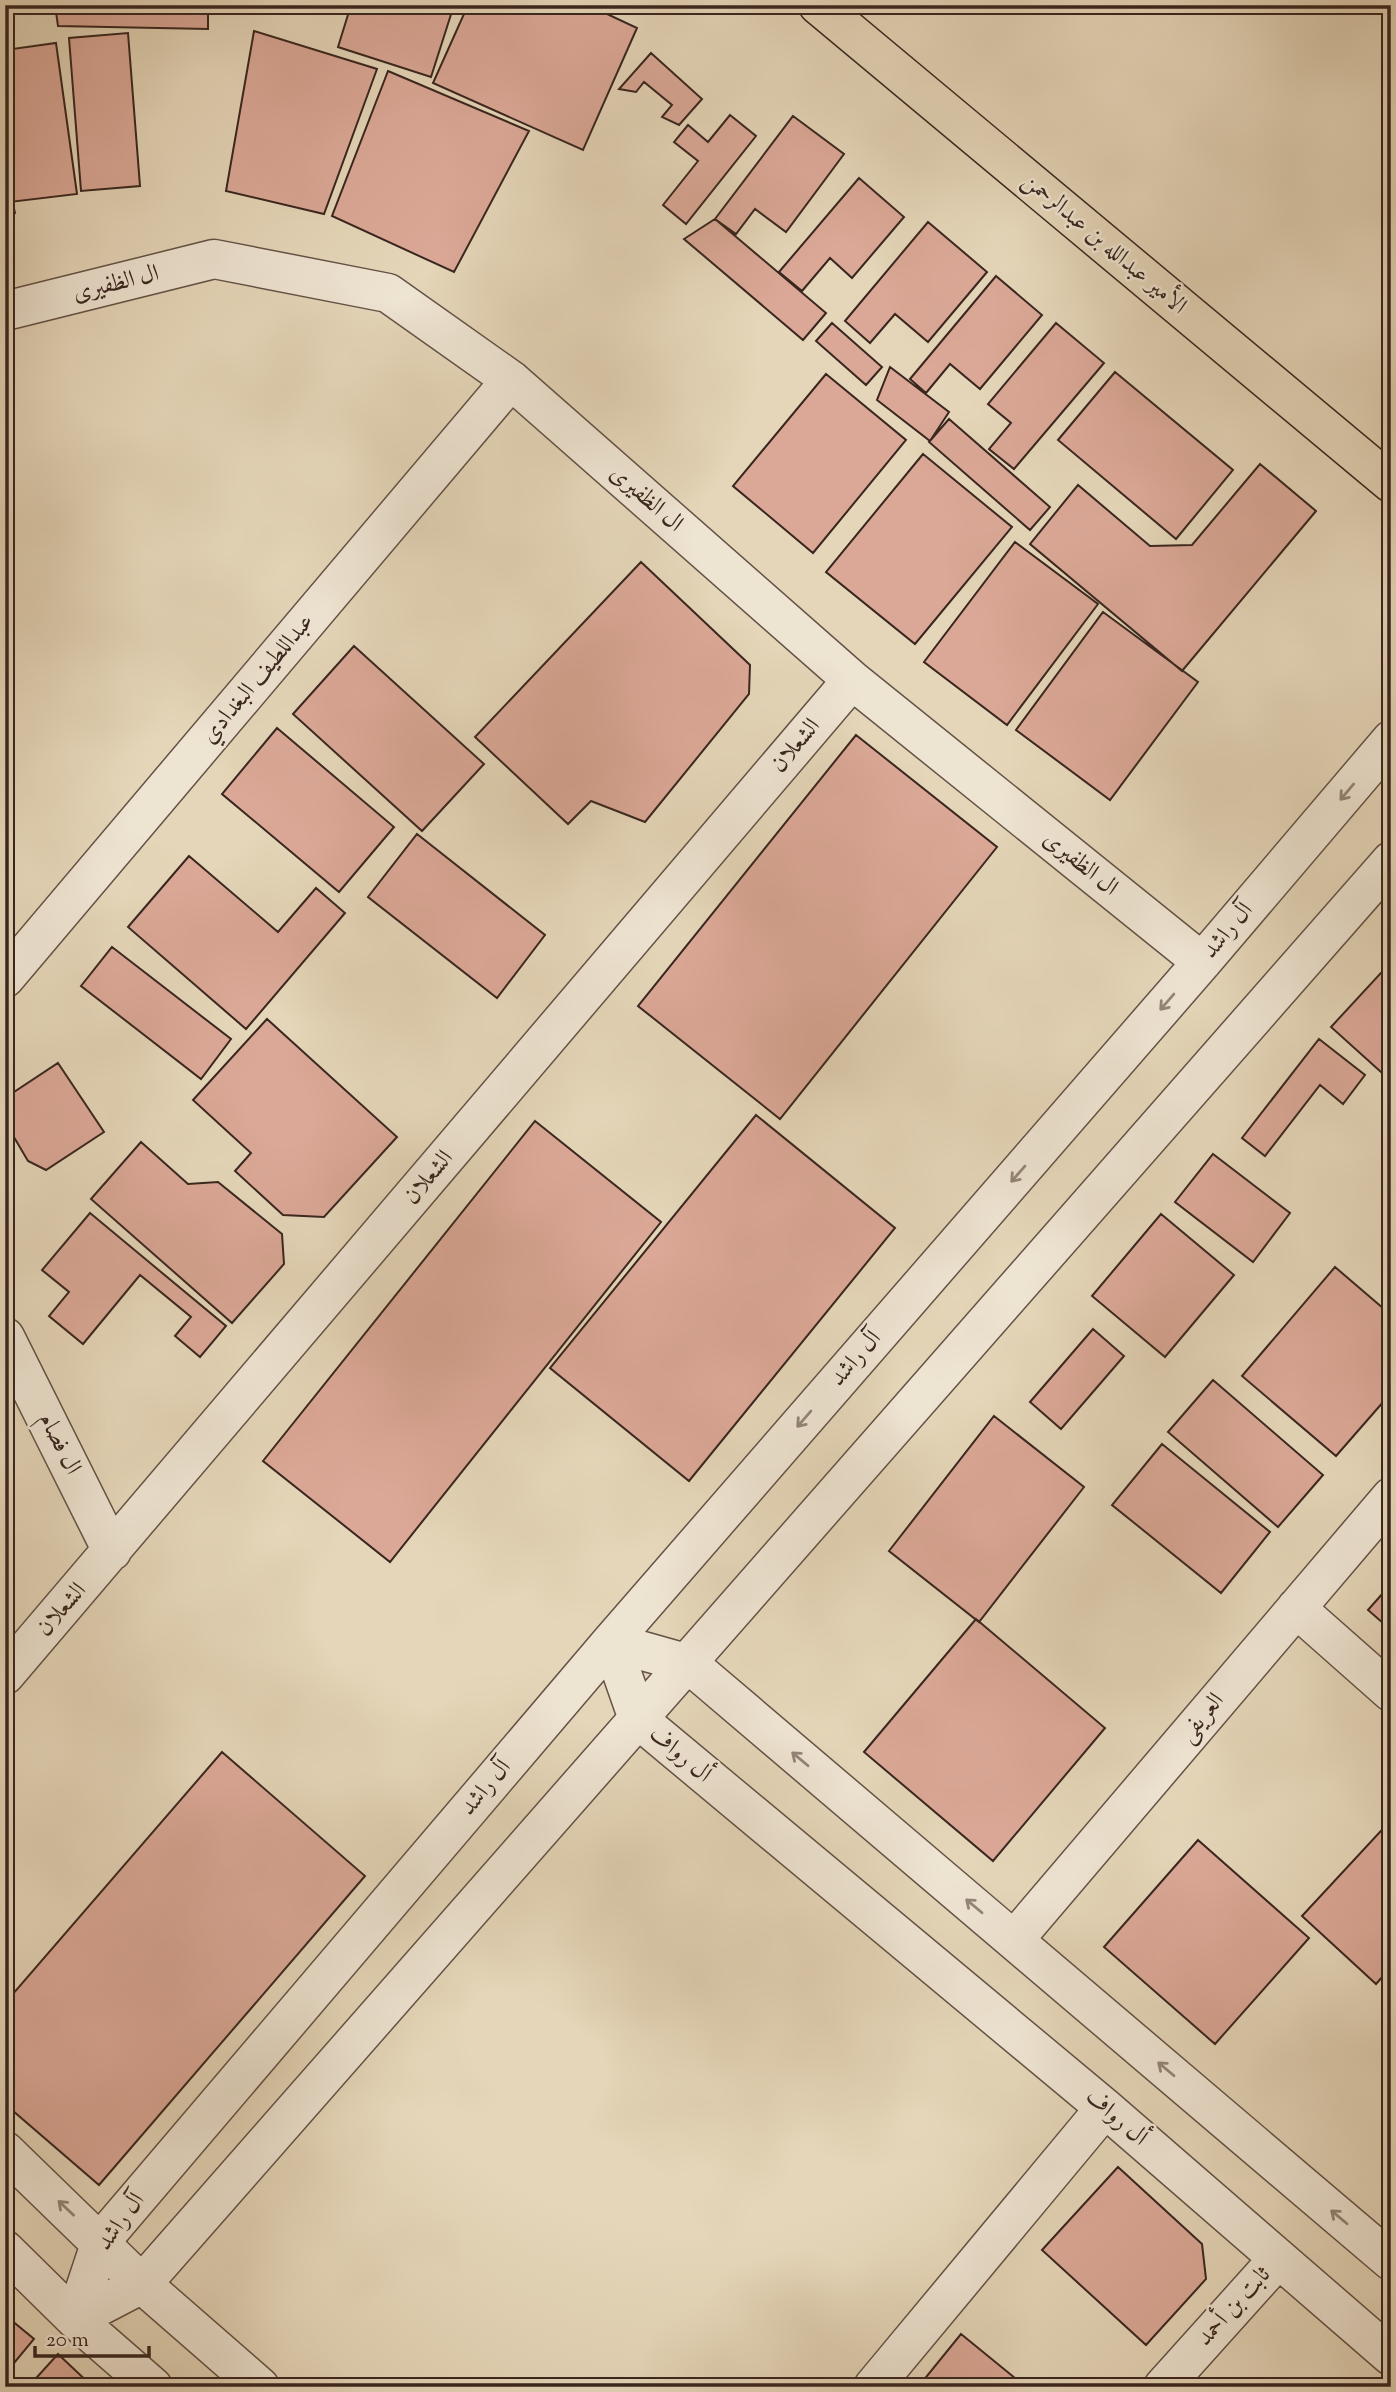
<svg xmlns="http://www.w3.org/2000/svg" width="1396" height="2392" font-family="'Sorts Mill Goudy',Amiri,serif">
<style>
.building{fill:#dba897;stroke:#39261f;stroke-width:2}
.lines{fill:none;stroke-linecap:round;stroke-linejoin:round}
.minor-casing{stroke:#645246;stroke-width:41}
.major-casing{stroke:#39261f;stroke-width:41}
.minor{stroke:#eee4d2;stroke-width:38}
.major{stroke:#e5d6b9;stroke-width:38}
.oneway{stroke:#948578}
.labels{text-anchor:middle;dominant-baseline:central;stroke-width:5;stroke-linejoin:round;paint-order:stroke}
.street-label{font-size:24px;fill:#39261f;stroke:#eee4d2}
</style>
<rect width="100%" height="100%" fill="#e5d6b9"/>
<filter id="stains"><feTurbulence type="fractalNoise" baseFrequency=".00286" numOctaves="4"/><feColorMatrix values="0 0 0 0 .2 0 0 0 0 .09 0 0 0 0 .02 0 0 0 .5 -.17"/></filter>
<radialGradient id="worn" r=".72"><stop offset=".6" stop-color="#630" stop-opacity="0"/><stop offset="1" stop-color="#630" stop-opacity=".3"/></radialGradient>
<path class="building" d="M 55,5 L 208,5 L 208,29 L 58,26 Z
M 351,5 L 454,5 L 431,77 L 338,47 Z
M 468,5 L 588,5 L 637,28 L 583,150 L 433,83 Z
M 254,31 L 377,69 L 324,214 L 226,191 Z
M 128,33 L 140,186 L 81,191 L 69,38 Z
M 56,43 L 77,194 L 10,202 L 5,165 L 5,50 Z
M 651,53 L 702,99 L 679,125 L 662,117 L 672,105 L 644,82 L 636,92 L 619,89 Z
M 388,71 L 529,131 L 454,272 L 332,216 Z
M 730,115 L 756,136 L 686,224 L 663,205 L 698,161 L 674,142 L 688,125 L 708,142 Z
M 793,116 L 844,154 L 786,232 L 755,209 L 736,234 L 715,219 Z
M 5,170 L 15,213 L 5,215 Z
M 859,178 L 904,217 L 852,278 L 830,258 L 802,291 L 779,272 Z
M 715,219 L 826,313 L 803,340 L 684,239 Z
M 928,222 L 987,272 L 928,342 L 895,314 L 870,343 L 845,321 Z
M 996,276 L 1042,315 L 980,389 L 950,364 L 926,393 L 910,379 Z
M 832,323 L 882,367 L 866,385 L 816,341 Z
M 1056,323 L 1104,363 L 1014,469 L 989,449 L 1011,423 L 988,404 Z
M 890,367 L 949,412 L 930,441 L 877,400 Z
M 1115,372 L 1233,470 L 1176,539 L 1058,440 Z
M 826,374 L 906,440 L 813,553 L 733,486 Z
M 949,419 L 1050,507 L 1030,530 L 929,442 Z
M 923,454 L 1012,527 L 915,644 L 826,572 Z
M 1260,464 L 1316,511 L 1182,671 L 1030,544 L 1078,485 L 1150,546 L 1192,545 Z
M 1015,542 L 1098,604 L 1007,725 L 924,662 Z
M 641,562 L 750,665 L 749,694 L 645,822 L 591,801 L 568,824 L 475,737 Z
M 1103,612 L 1198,682 L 1110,800 L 1016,730 Z
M 354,646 L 484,764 L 422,831 L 293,714 Z
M 277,728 L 394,827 L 339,892 L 222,794 Z
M 856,735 L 997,847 L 780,1119 L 638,1006 Z
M 417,834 L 545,935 L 497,998 L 368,897 Z
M 189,856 L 278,932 L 316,888 L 345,913 L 246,1029 L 128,927 Z
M 112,947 L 231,1039 L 201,1079 L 81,986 Z
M 1391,962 L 1391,1081 L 1331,1027 Z
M 267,1019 L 397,1137 L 324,1217 L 283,1215 L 235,1171 L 251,1153 L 193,1100 Z
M 1319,1039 L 1365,1075 L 1343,1104 L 1320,1085 L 1265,1156 L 1242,1138 Z
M 58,1063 L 104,1132 L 46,1170 L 28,1161 L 8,1127 L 5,1098 Z
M 756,1115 L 895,1228 L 689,1481 L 550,1368 Z
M 535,1121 L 661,1222 L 390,1562 L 263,1461 Z
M 141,1142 L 188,1184 L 218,1182 L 282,1234 L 284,1264 L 232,1323 L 91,1199 Z
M 1213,1154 L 1290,1213 L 1253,1262 L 1175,1202 Z
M 90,1213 L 226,1326 L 200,1357 L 175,1336 L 191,1317 L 140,1275 L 83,1344 L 49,1316 L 69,1292 L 42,1270 Z
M 1161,1214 L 1234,1275 L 1165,1357 L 1092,1296 Z
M 1335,1267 L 1391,1315 L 1391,1393 L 1336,1456 L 1242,1376 Z
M 1093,1329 L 1124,1356 L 1061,1429 L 1030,1402 Z
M 1213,1380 L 1323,1475 L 1278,1527 L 1168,1432 Z
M 994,1416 L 1084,1487 L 979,1622 L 889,1551 Z
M 1162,1444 L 1270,1532 L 1221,1593 L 1112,1505 Z
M 1391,1584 L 1391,1630 L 1368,1610 Z
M 976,1619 L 1105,1728 L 993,1861 L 864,1752 Z
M 222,1752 L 365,1876 L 99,2185 L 5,2104 L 5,2003 Z
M 1391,1820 L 1391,1967 L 1376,1984 L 1302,1916 Z
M 1198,1840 L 1309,1938 L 1215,2044 L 1104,1947 Z
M 1118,2167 L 1202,2244 L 1206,2279 L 1146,2345 L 1042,2250 Z
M 5,2315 L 34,2339 L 5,2374 Z
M 961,2334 L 1026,2387 L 918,2387 Z
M 58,2354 L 93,2387 L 28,2387 Z"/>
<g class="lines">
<defs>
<path id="minor" d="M 5,311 L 214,259 L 388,293 L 511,380 L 852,680 L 1202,962
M 1391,740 L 1202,962 L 611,1642 L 101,2241 L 75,2319 L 142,2284 L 1391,861
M 5,978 L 511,380
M 5,1337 L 112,1551
M 1296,1608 L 1391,1692
M 5,1675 L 852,680
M 1014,1940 L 1391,1497
M 5,2151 L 142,2284 L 260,2387
M 5,2250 L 75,2319 L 153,2387
M 1391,2261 L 689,1664 L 611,1642 L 638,1719 L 1105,2108 L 1391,2356
M 873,2387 L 1105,2108
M 1163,2387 L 1278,2259"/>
<path id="major" d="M 818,5 L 1391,483"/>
</defs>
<use href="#minor" class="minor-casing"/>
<use href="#major" class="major-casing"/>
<use href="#minor" class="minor"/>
<use href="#major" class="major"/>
</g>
<defs><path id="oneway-shaft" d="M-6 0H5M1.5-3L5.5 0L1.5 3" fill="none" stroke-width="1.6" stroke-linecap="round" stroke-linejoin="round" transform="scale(1.75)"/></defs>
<g class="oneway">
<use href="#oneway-shaft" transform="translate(1347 792) rotate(130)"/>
<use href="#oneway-shaft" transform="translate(1167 1002) rotate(131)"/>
<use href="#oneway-shaft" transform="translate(1018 1174) rotate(131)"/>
<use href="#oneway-shaft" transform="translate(804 1419) rotate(131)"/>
<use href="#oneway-shaft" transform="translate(800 1759) rotate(-140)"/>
<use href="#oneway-shaft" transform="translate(974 1906) rotate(-140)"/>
<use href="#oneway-shaft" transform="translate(1166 2069) rotate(-140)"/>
<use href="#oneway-shaft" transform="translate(66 2208) rotate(-137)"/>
<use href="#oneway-shaft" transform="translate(1339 2217) rotate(-140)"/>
</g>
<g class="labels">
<g class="street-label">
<text transform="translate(1104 244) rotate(40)">الأمير عبدالله بن عبدالرحمن</text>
<text transform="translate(116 284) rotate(-14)">ال الظفيرى</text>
<text transform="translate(646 499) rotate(41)">ال الظفيرى</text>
<text transform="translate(258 679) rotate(-50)">عبداللطيف البغدادي</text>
<text transform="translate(796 746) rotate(-50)">الشعلان</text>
<text transform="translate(1080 864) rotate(39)">ال الظفيرى</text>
<text transform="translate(1228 931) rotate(-50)">آل راشد</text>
<text transform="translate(429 1178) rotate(-50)">الشعلان</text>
<text transform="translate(856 1359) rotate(-49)">آل راشد</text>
<text transform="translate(59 1444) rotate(63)">ال فصام</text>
<text transform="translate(62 1610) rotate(-49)">الشعلان</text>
<text transform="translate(1202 1718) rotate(-50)">العريفى</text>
<text transform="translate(680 1755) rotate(40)">أل رواف</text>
<text transform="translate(486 1788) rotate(-50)">آل راشد</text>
<text transform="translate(1116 2118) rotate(41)">أل رواف</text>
<text transform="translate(121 2222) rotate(-54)">آل راشد</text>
<text transform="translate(1234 2307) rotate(-48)">ثابت بن أحمد</text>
</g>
</g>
<rect width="1396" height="2392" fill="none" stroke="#e5d6b9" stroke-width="28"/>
<rect x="7" y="7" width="1382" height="2378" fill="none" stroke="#39261f" stroke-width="3.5"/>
<rect x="14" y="14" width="1368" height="2364" fill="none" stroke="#39261f" stroke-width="2"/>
<path d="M35 2346v10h114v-10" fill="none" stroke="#39261f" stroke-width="3.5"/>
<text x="46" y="2346" font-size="21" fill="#39261f" stroke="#eee4d2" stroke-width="5" paint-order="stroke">20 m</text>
<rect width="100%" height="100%" filter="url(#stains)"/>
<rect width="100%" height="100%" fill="url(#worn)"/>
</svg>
